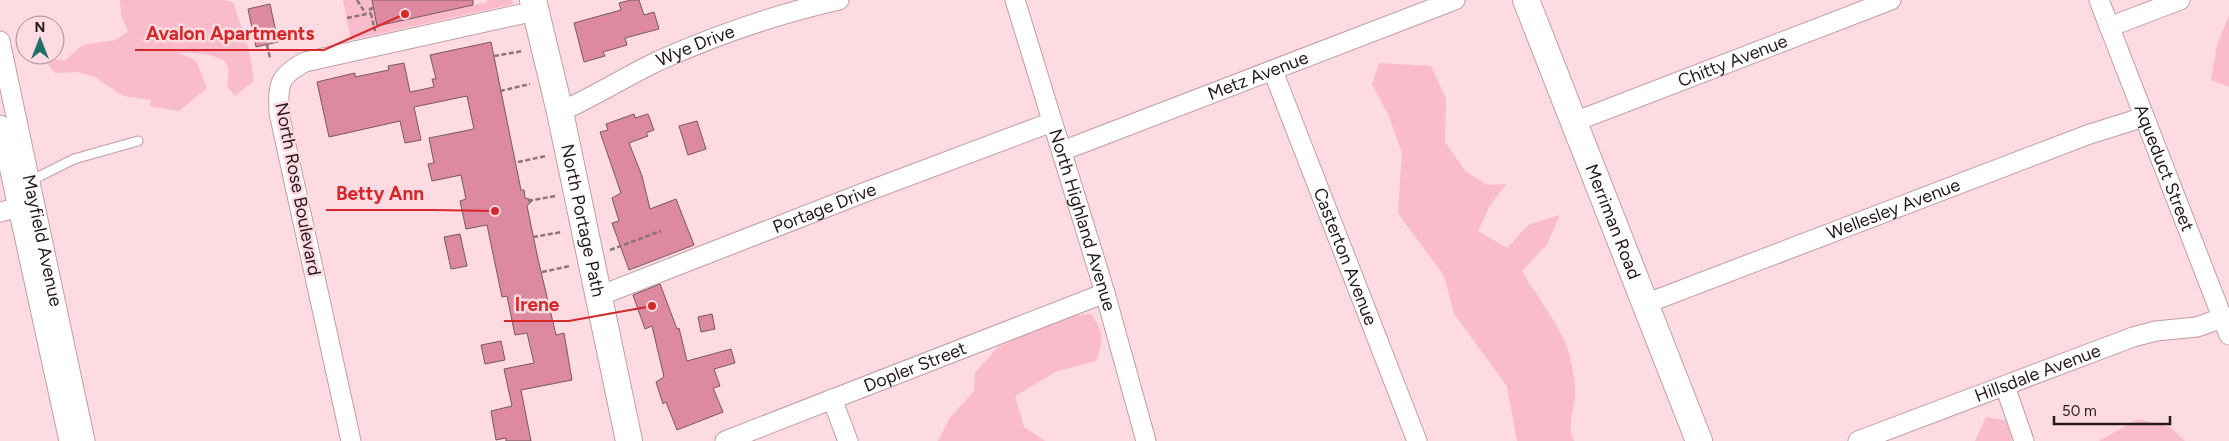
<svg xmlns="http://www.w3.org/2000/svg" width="2229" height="441" font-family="Figtree,sans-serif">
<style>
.green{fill:#fabbca}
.building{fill:#dd89a0;stroke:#775960}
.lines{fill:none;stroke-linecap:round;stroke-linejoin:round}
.lane-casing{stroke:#c09ea6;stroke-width:11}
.street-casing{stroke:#c09ea6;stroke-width:21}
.secondary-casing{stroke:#c09ea6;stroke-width:28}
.path{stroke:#8c747a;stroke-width:2.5;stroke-dasharray:5 2.5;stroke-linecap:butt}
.lane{stroke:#fff;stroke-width:9}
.street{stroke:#fff;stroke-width:19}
.secondary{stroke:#fff;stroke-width:26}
.labels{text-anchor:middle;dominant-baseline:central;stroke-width:5;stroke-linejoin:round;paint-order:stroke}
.street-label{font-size:18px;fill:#25191c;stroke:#fedae2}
.leader{fill:none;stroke:#d62828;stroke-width:2}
.callout-dot{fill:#d62828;stroke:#fedae2;stroke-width:2}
.callout-label{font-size:19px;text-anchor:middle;font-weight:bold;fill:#d62828;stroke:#fedae2;stroke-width:5;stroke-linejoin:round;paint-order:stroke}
</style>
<rect width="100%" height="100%" fill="#fedae2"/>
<path class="green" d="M 120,0 L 223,0 L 233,2 L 249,50 L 254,81 L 235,96 L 227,86 L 229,70 L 225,61 C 209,53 196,52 178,53 L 196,61 L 207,88 L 179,111 L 150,106 L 151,100 L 123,96 L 93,76 L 76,72 L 55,73 L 44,59 L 65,60 L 83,45 L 115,40 L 128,32 L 121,15 Z
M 343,0 L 372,0 L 378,26 L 487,2 L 487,0 L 512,0 L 513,4 L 351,40 Z
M 2229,15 L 2229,87 L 2211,80 L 2217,45 Z
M 1379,63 L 1431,66 L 1446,99 L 1445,142 L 1466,172 L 1488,185 L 1506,184 L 1489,207 L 1478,231 L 1507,248 L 1528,225 L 1560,215 L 1547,244 L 1522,271 C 1538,299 1566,332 1571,362 C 1573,373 1576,386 1575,396 C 1573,413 1567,426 1574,441 L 1517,441 L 1507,386 L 1454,314 L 1444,276 L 1398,213 L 1402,153 L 1388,114 L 1372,84 Z
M 1091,314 C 1105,334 1103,339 1096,361 L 1057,371 L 1015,396 L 1024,427 L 1045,441 L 938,441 L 950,418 L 974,391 L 975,373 L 998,347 L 1069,316 Z
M 1986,417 L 2007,421 L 2012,441 L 1975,441 Z
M 2138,419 L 2170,427 L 2185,441 L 2099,441 Z"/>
<path class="building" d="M 372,0 L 473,0 L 473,5 L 377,26 Z
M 631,0 L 639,0 L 644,15 L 654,12 L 659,29 L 625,38 L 627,45 L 603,52 L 605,56 L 584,62 L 574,23 L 621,10 L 619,3 Z
M 270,4 L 278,42 L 256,47 L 248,9 Z
M 491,42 L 521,190 L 524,190 L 525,198 L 533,200 L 527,206 L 538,259 L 556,335 L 564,333 L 572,380 L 521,390 L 531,441 L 506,441 L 506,438 L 496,440 L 491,411 L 512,406 L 504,369 L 534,363 L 527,333 L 515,335 L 507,296 L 502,297 L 487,225 L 466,229 L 460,201 L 466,199 L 461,175 L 432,181 L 428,164 L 434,163 L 429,138 L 474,129 L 467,96 L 414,107 L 421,140 L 405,143 L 400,121 L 329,137 L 317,82 L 355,73 L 355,77 L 389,70 L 388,66 L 404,63 L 410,92 L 434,87 L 432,79 L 436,79 L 430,55 Z
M 634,114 L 635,118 L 648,114 L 654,130 L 646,133 L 648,136 L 629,143 L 642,176 L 650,209 L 676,199 L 694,245 L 629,270 L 612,223 L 619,221 L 612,198 L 621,193 L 600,132 L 608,130 L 606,124 Z
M 697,121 L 706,149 L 688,155 L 679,126 Z
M 460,234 L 467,266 L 451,269 L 444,237 Z
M 660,284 L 677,329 L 679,328 L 687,361 L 731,349 L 735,363 L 714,369 L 720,386 L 713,388 L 723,412 L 677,430 L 666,402 L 663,404 L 656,382 L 664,377 L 652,326 L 645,329 L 633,295 Z
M 712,314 L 715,329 L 701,332 L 698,317 Z
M 501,341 L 505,360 L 485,364 L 481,345 Z"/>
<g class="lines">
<defs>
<path id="lane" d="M 30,181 L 74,159 L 138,141"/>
<g id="street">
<path id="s1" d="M 1015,0 L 1105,293 L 1146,441"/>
<path id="s2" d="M 2099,0 L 2229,335"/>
<path d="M 2109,27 L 2180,0"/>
<path id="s3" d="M 0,41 L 85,441"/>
<path id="s4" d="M 1273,71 L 1417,441"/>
<path id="s5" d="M 560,112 C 593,97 625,77 658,61 C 716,35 777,14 839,0"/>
<path id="s6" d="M 1574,122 L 1891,0"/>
<path d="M 0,125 L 69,441"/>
<path id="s7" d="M 1062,151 L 1455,0"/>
<path d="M 0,212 L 31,205"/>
<path id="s8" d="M 599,296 L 863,193 L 1052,122"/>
<path id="s9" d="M 1645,304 L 2087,135 L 2144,117"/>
<path d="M 2005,386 L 2024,441"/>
<path d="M 832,399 L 848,441"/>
<path d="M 351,441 L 279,113 C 278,85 278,76 305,62 L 535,11"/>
<path id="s10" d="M 725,441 L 1105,293"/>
<path id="s11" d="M 1858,441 L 2133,337 L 2156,331 L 2197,327 L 2222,318"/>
</g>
<g id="secondary">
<path id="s12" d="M 533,0 L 560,112 L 629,441"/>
<path id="s13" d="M 1526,0 L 1699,441"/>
</g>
</defs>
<use href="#lane" class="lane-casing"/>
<use href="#street" class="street-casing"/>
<use href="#secondary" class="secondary-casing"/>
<path class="path" d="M 357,0 L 366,14
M 373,8 L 370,9 L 375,31
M 347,18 L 371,13
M 267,45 L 270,58
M 494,56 L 523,51
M 500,91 L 530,84
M 518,162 L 546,156
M 528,201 L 555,196
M 533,237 L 562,232
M 610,250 L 661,231
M 542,272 L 570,266"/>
<use href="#lane" class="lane"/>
<use href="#street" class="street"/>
<use href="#secondary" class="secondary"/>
</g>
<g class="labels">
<g class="street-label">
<text stroke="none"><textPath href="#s5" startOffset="151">Wye Drive</textPath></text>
<text stroke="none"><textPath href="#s6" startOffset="170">Chitty Avenue</textPath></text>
<text stroke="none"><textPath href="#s7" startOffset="210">Metz Avenue</textPath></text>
<text stroke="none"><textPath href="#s2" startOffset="180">Aqueduct Street</textPath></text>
<text transform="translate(298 189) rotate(79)">North Rose Boulevard</text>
<text stroke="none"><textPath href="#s8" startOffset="242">Portage Drive</textPath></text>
<text stroke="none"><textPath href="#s9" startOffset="266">Wellesley Avenue</textPath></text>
<text stroke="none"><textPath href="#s12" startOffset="226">North Portage Path</textPath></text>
<text stroke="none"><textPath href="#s1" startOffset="230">North Highland Avenue</textPath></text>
<text stroke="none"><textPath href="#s13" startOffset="238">Merriman Road</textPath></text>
<text stroke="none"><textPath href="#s3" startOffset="204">Mayfield Avenue</textPath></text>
<text stroke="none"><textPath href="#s4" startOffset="199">Casterton Avenue</textPath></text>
<text stroke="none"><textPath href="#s10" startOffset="204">Dopler Street</textPath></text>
<text stroke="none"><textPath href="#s11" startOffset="192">Hillsdale Avenue</textPath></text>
</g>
</g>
<path class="leader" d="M405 14L324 50H135M495 211L434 210H326M652 306L569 321H504"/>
<g class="callout-dot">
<circle cx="405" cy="14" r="5"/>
<circle cx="495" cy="211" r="5"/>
<circle cx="652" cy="306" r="5"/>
</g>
<g class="callout-label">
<text x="230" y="40">Avalon Apartments</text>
<text x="380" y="200">Betty Ann</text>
<text x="537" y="311">Irene</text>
</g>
<g transform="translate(40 40)"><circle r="24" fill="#fedae2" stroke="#a78d93"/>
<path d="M0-4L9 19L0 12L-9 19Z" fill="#256f6a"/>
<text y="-8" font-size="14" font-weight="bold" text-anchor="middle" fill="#25191c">N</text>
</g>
<path d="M2054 416v8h116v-8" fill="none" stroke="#25191c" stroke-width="2.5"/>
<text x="2062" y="416" font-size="15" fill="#25191c" stroke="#fedae2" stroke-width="4" paint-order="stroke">50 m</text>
</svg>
